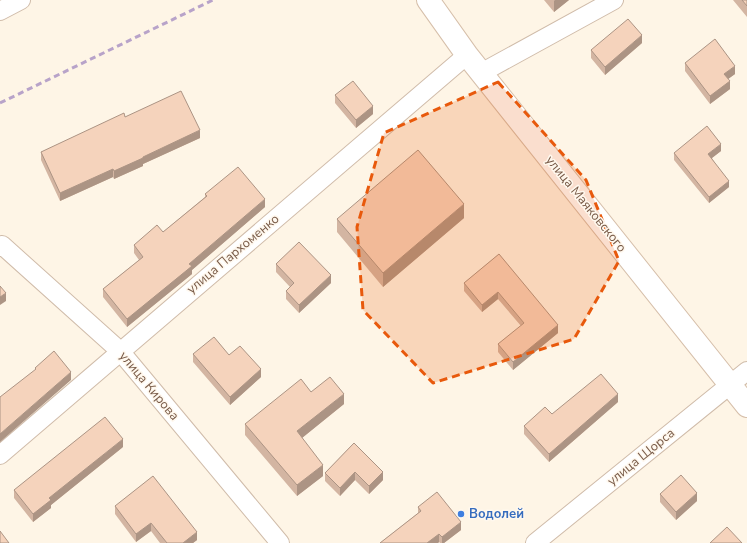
<svg xmlns="http://www.w3.org/2000/svg" width="747" height="543" font-family="'Nunito Sans',sans-serif">
<style>
.lines{fill:none;stroke-linecap:round;stroke-linejoin:round}
.street-casing{stroke:#d0bcaa;stroke-width:20}
.secondary-casing{stroke:#d6bfaa;stroke-width:24}
.street{stroke:#fff;stroke-width:18}
.secondary{stroke:#fff;stroke-width:22}
.rail{stroke:#b8a3c9;stroke-width:3;stroke-dasharray:6 4;stroke-linecap:butt}
.wall{fill:#d3b5a2}
.shaded-wall{fill:#ac9484}
.building{fill:#f5d3bc;stroke:#ac9484}
.marked{fill:#e8590c;fill-opacity:0.2;stroke:#e8590c;stroke-width:3;stroke-dasharray:8 5;stroke-linejoin:round}
.shop-dot{fill:#3f7fe0;stroke:#fff8ee;stroke-width:1.5}
.labels{text-anchor:middle;dominant-baseline:central;stroke-width:3;stroke-linejoin:round;paint-order:stroke}
.street-label{font-size:13px;fill:#795b48;stroke:#fff8ee}
.shop-label{font-size:13px;font-weight:bold;fill:#366cbe;stroke:#fff8ee;text-anchor:start}
</style>
<rect width="100%" height="100%" fill="#fef5e6"/>
<g class="lines">
<defs>
<path id="street" d="M 0,11 L 21,0
M 481,73 L 614,0
M 0,247 L 2,245 L 120,351 L 280,543
M 0,455 L 467,55
M 535,543 L 747,371"/>
<path id="secondary" d="M 428,0 L 467,55 L 747,406"/>
</defs>
<use href="#street" class="street-casing"/>
<use href="#secondary" class="secondary-casing"/>
<use href="#street" class="street"/>
<use href="#secondary" class="secondary"/>
<path class="rail" d="M 0,103 L 213,0"/>
</g>
<path class="wall" d="M 544,0 L 569,0 L 554,12 Z
M 733,0 L 747,0 L 747,17 Z
M 642,43 L 605,75 L 591,58 L 591,50 Z
M 685,63 L 735,74 L 728,79 L 730,89 L 710,104 L 685,71 Z
M 335,95 L 373,114 L 356,128 L 335,103 Z
M 125,117 L 200,138 L 143,164 L 143,166 L 114,179 L 113,177 L 60,201 L 41,160 L 41,152 Z
M 721,151 L 712,158 L 729,187 L 709,203 L 674,160 L 674,153 Z
M 205,194 L 265,207 L 192,270 L 192,274 L 127,327 L 103,297 L 103,289 L 139,260 L 134,253 L 134,245 L 163,232 L 205,197 Z
M 464,218 L 383,287 L 337,232 L 337,219 Z
M 499,254 L 558,333 L 513,370 L 498,352 L 498,344 L 521,326 L 498,299 L 482,312 L 464,291 L 464,283 Z
M 276,264 L 331,283 L 299,313 L 286,299 L 286,291 L 290,287 L 276,272 Z
M 193,354 L 229,355 L 261,377 L 230,405 L 193,362 Z
M 311,392 L 344,404 L 302,438 L 323,476 L 297,496 L 245,435 L 245,424 Z
M 618,402 L 549,462 L 524,434 L 524,426 Z
M 354,443 L 383,480 L 369,494 L 355,480 L 340,496 L 325,481 L 325,473 Z
M 123,447 L 51,505 L 51,508 L 33,522 L 14,498 L 14,490 Z
M 660,494 L 697,501 L 676,520 L 660,502 Z
M 115,506 L 197,540 L 193,543 L 160,543 L 151,531 L 136,542 L 115,514 Z
M 418,507 L 461,530 L 444,543 L 440,543 L 439,542 L 438,543 L 380,543 L 418,513 Z"/>
<path class="shaded-wall" d="M 555,0 L 569,0 L 554,12 L 554,1 Z
M 642,35 L 642,43 L 605,75 L 605,67 Z
M 735,66 L 735,74 L 724,82 L 724,74 Z
M 730,81 L 730,89 L 710,104 L 710,96 Z
M 373,106 L 373,114 L 356,128 L 356,120 Z
M 200,130 L 200,138 L 143,164 L 143,166 L 114,179 L 114,171 L 143,157 Z
M 721,144 L 721,151 L 708,161 L 708,154 Z
M 113,169 L 113,177 L 60,201 L 60,193 Z
M 729,181 L 729,187 L 709,203 L 709,197 Z
M 265,199 L 265,207 L 192,270 L 192,274 L 127,327 L 127,319 L 189,264 Z
M 464,204 L 464,218 L 383,287 L 383,273 Z
M 331,275 L 331,283 L 299,313 L 299,305 Z
M 498,292 L 498,299 L 482,312 L 482,305 Z
M 6,293 L 6,301 L 0,305 L 0,297 Z
M 558,325 L 558,333 L 513,370 L 513,362 Z
M 261,369 L 261,377 L 230,405 L 230,397 Z
M 71,372 L 71,380 L 0,442 L 0,434 Z
M 344,394 L 344,404 L 297,442 L 297,431 Z
M 618,394 L 618,402 L 549,462 L 549,454 Z
M 123,439 L 123,447 L 51,505 L 51,508 L 33,522 L 33,514 L 49,498 Z
M 323,465 L 323,476 L 297,496 L 297,485 Z
M 355,472 L 355,480 L 340,496 L 340,488 Z
M 383,472 L 383,480 L 369,494 L 369,486 Z
M 697,493 L 697,501 L 676,520 L 676,512 Z
M 461,522 L 461,530 L 444,543 L 442,543 L 442,537 Z
M 151,523 L 151,531 L 136,542 L 136,534 Z
M 197,532 L 197,540 L 193,543 L 183,543 Z
M 439,534 L 439,542 L 438,543 L 427,543 Z"/>
<path class="building" d="M 742,0 L 747,0 L 747,6 Z
M 628,19 L 642,35 L 605,67 L 591,50 Z
M 715,39 L 735,66 L 724,74 L 730,81 L 710,96 L 685,63 Z
M 353,81 L 373,106 L 356,120 L 335,95 Z
M 181,91 L 200,130 L 143,157 L 143,158 L 114,171 L 113,169 L 60,193 L 41,152 L 124,113 L 125,117 Z
M 707,126 L 721,144 L 708,154 L 729,181 L 709,197 L 674,153 Z
M 418,150 L 464,204 L 383,273 L 337,219 Z
M 238,167 L 265,199 L 189,264 L 192,266 L 127,319 L 103,289 L 143,257 L 134,245 L 157,225 L 163,232 L 207,196 L 205,194 Z
M 299,242 L 331,275 L 299,305 L 286,291 L 294,283 L 276,264 Z
M 499,254 L 558,325 L 513,362 L 498,344 L 524,323 L 498,292 L 482,305 L 464,283 Z
M 0,286 L 6,293 L 0,297 Z
M 214,337 L 229,355 L 240,346 L 261,369 L 230,397 L 193,354 Z
M 54,351 L 71,372 L 0,434 L 0,397 L 36,369 L 35,368 Z
M 601,374 L 618,394 L 549,454 L 524,426 L 545,407 L 552,414 Z
M 330,377 L 344,394 L 297,431 L 323,465 L 297,485 L 245,424 L 301,379 L 311,392 Z
M 105,417 L 123,439 L 49,498 L 51,500 L 33,514 L 14,490 Z
M 354,443 L 383,472 L 369,486 L 355,472 L 340,488 L 325,473 Z
M 681,475 L 697,493 L 676,512 L 660,494 Z
M 153,476 L 197,532 L 183,543 L 167,543 L 151,523 L 136,534 L 115,506 Z
M 437,492 L 461,522 L 442,537 L 439,534 L 427,543 L 380,543 L 421,511 L 418,507 Z
M 727,527 L 742,543 L 710,543 Z
M 0,531 L 9,543 L 0,543 Z"/>
<path class="marked" d="M 498,82 L 586,180 L 619,261 L 574,339 L 433,383 L 363,310 L 357,227 L 384,133 Z"/>
<circle class="shop-dot" cx="461" cy="514" r="4"/>
<g class="labels">
<g class="street-label">
<text transform="translate(586 204) rotate(51)">улица Маяковского</text>
<text transform="translate(233 254) rotate(-40)">улица Пархоменко</text>
<text transform="translate(149 386) rotate(50)">улица Кирова</text>
<text transform="translate(641 457) rotate(-39)">улица Щорса</text>
</g>
<g class="shop-label">
<text x="469" y="514">Водолей</text>
</g>
</g>
</svg>
